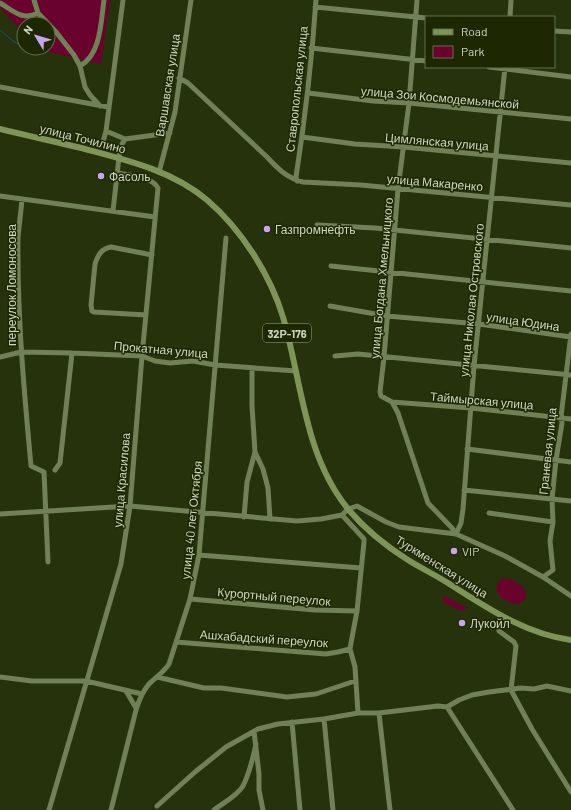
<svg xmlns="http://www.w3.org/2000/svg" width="571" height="810" font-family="Barlow,sans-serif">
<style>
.green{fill:#6a022e}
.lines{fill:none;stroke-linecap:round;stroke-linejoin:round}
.stream{stroke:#115686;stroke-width:1}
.minor{stroke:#718057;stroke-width:5}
.major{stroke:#7f9459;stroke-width:6}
.poi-dot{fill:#c7a6ef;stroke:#1d2802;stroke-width:1.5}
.labels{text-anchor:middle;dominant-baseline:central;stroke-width:3;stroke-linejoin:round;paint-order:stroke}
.shield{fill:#1d2802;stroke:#98a287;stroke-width:1}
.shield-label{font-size:11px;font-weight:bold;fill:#cdd6c0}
.street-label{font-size:12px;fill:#cdd6c0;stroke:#1d2802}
.poi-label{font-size:12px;fill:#cdd6c0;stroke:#1d2802;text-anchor:start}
</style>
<rect width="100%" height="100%" fill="#26320c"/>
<path class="green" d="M 0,0 L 110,0 L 101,64 L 41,50 L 39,48 L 48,48 L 48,24 L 24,24 L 24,33 L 0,8 Z
M 502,579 C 511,577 522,584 526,592 C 527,618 481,595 502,579 Z
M 443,595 L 467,608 L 461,611 L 445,603 L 443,601 Z"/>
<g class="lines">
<path class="stream" d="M 0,30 L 13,41 L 23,47"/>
<path class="minor" d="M 34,0 L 38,13 L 56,32 L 74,55 L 80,66 L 85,87 L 90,95 L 100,106
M 417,0 L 409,103 L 398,189 L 384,357 L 380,392 L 381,396 L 392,402 L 398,413 L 428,503 L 452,528 L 456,534
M 0,3 C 14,11 22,21 38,13
M 315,7 L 426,18
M 510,17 L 511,0
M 554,31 L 571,32
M 311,48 L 426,61
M 80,66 C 101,55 101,21 104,0
M 489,67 L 571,77
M 179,78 L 188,83 L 267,157 C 278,169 287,178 303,182 L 361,185 L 571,205
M 0,87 L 108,107
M 308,93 L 373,101 L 409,103 L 571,119
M 106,131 L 125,139 L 170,133
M 302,137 L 355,144 L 404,147 L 571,163
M 103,142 L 106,131 L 123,0
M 159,172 L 175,112 L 191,0
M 297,181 L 296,177 C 305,119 312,59 316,0
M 0,196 L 155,217
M 22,199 C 21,212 19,225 18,238 C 17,314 24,390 31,466 L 44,472 L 48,562
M 113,211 L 119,157 L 121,146 L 125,139
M 317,225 L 375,228 L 571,248
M 331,266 L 571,291
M 330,306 L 387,316 L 479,324 L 571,337
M 146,315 L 94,312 L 92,311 L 91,305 L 95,264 C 98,255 101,249 111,247 L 152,255
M 335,356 L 358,354 L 571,375
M 0,357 L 21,352 L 72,353 L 142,356 L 155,361 L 170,363 L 193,361 L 215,365 L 296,371
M 252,368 L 252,406 L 255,452 L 263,469 L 268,488 L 270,519
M 392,402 L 471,408 L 571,419
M 467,449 L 571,462
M 55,470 L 60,463 L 72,353
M 464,490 L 571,501
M 489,513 L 553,522
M 0,514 L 130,506 L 297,521 L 321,519 L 342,515 L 348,509 L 357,506 L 386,522 L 399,527 L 456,534 L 505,556 L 543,577 L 571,596
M 342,515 L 364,539 L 364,542 L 357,611 L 351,643 L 350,649 L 355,667 L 358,713
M 244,517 L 247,482 L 255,452
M 456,534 L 461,523 L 463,509 L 474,366 L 505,67
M 199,555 L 361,568
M 543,577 L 553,570 L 550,541 L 553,522 L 552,499 L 556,460 L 562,423 L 561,417 L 571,334
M 190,599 L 315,610 L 357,611
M 501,615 L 498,623 L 499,631 L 514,642 L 516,646 L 511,690 L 532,729 L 571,792
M 176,642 L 326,654 L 338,652 L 350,649
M 0,677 L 32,681 L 86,681 L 142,694
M 157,677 L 204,688 L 221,688 L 287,697 L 316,694 L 355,681
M 126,691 L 136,708
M 447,707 L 513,810
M 379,713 L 390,810
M 324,719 L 333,810
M 292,722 L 300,810
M 254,731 L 259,774 L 259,790 L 263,810
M 157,806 L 195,772 L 226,747 L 258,729 L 278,724 L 324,719 L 358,713 L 379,713 L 438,706 L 447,707 L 459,700 L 472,695 L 489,692 L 521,688 L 534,689 L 547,686 L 571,691
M 49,810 L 121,564 L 130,506 L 142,356 L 158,188 C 151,176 130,176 118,173
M 111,810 L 136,710 C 139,700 142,692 149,684 C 156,677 164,672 169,664 L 190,599 L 199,555 L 226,238
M 214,810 C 223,803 237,796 243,786 C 249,774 253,758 256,744"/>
<path class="major" d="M 0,129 C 28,136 57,142 85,149 C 127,160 173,171 207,200 C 241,229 270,274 283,317 C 302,382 304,455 348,509 C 364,528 386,546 408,560 C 421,568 435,575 448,583 C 486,607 525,634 571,640"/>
</g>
<g class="poi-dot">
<circle cx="101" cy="176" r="4"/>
<circle cx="267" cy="229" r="4"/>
<circle cx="454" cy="551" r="4"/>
<circle cx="462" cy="623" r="4"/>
</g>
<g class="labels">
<rect class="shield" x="263" y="324" width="48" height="18" rx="3"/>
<g class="shield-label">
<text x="287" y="333">32Р-176</text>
</g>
<g class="street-label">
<text transform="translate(167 85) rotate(-81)">Варшавская улица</text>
<text transform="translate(296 89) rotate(-84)">Ставропольская улица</text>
<text transform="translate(440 97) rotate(5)">улица Зои Космодемьянской</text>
<text transform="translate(83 138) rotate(14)">улица Точилино</text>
<text transform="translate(437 141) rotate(5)">Цимлянская улица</text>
<text transform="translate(435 182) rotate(5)">улица Макаренко</text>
<text transform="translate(381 278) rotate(-85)">улица Богдана Хмельницкого</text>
<text transform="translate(11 285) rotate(-90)">переулок Ломоносова</text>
<text transform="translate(471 300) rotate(-84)">улица Николая Островского</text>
<text transform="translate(523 321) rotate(8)">улица Юдина</text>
<text transform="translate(161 349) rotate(5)">Прокатная улица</text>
<text transform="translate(482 400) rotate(5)">Таймырская улица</text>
<text transform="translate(547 451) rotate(-84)">Граневая улица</text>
<text transform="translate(121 480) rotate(-85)">улица Красилова</text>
<text transform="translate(191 520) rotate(-84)">улица 40 лет Октября</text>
<text transform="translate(442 566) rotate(32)">Туркменская улица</text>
<text transform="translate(274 596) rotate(5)">Курортный переулок</text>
<text transform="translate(264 638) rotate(4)">Ашхабадский переулок</text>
</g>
<g class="poi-label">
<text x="109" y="176">Фасоль</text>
<text x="275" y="229">Газпромнефть</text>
<text x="462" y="551">VIP</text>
<text x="470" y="623">Лукойл</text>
</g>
</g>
<rect x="425" y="16" width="130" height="52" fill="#1d2802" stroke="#636e4e"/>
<rect x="433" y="29" width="20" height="6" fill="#7f9459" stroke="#636e4e"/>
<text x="461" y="36" font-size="12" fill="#cdd6c0">Road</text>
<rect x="433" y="46" width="20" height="12" fill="#6a022e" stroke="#636e4e"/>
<text x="461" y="56" font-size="12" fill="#cdd6c0">Park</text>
<g transform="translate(36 36) rotate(308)"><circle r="19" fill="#1d2802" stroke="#636e4e"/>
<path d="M0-3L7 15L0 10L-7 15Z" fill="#c7a6ef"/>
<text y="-6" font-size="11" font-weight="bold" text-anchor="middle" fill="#cdd6c0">N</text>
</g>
</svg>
